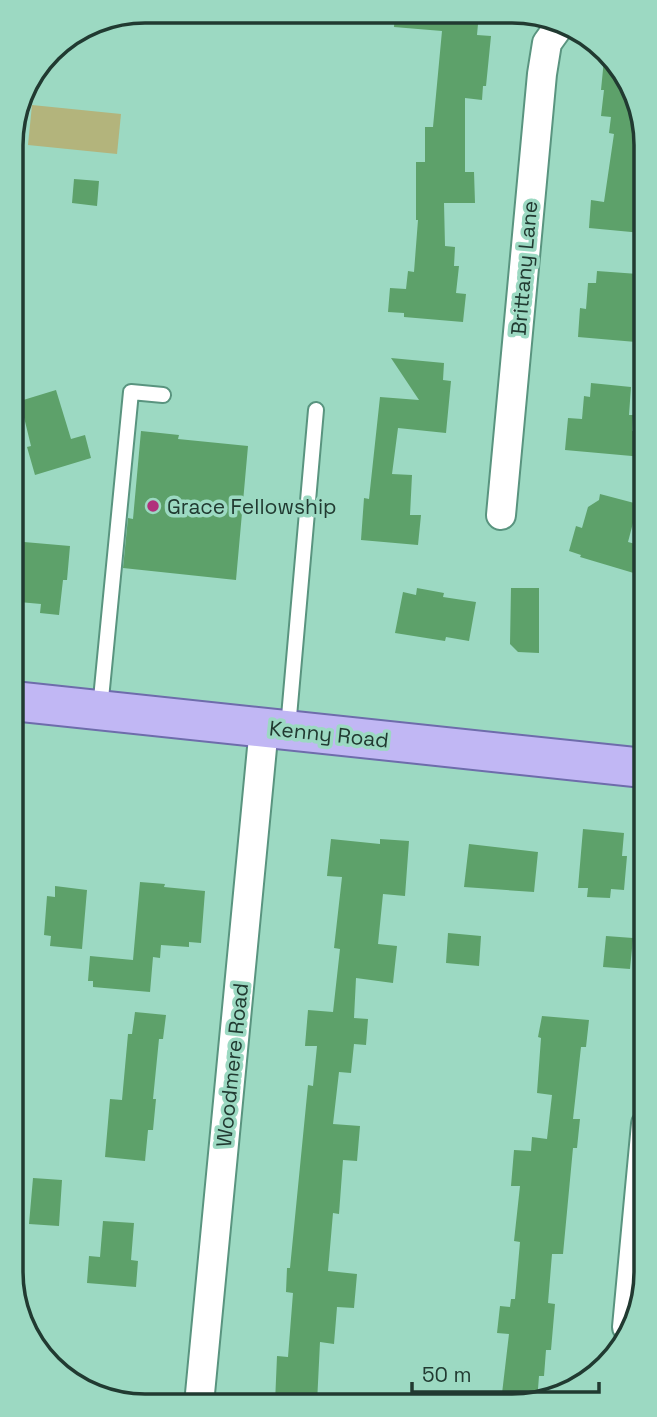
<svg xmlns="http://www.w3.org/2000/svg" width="657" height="1417" font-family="'Space Grotesk',sans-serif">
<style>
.green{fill:#b3b47c}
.building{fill:#5da16a}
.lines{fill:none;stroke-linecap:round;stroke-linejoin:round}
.lane-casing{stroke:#59947f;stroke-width:18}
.street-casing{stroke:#59947f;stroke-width:32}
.primary-casing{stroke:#6e6cab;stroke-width:42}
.lane{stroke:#fff;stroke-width:14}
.street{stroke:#fff;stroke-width:28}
.primary{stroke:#c1b7f4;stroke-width:38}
.poi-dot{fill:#b1317c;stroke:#9cd9c2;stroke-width:2.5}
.labels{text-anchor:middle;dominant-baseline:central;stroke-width:7;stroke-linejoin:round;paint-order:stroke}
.street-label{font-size:21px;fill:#213a31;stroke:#9cd9c2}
.poi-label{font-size:21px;fill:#213a31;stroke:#9cd9c2;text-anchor:start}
.rim{fill:none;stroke:#213a31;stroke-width:3.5}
</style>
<rect width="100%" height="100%" fill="#9cd9c2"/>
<path class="green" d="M 32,105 L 121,114 L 117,154 L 28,145 Z"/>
<path class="building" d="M 395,12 L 479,13 L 477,35 L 491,36 L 486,86 L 483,86 L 482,100 L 465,98 L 465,172 L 474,172 L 475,203 L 444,203 L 445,246 L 455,247 L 454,266 L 459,266 L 456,293 L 466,294 L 463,322 L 404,317 L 404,313 L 388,312 L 390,288 L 406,289 L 408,271 L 414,272 L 418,220 L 416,220 L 416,162 L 425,162 L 425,127 L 433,127 L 442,31 L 394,27 Z
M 605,49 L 642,110 L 642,233 L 589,228 L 591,200 L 604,202 L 614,134 L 609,133 L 611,117 L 601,116 L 604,90 L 601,90 Z
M 74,179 L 99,181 L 97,206 L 72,203 Z
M 597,271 L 638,274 L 634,314 L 643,315 L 643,339 L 636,339 L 636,342 L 578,337 L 580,308 L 586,309 L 588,283 L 596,283 Z
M 391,358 L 444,363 L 443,380 L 451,381 L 446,433 L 398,428 L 392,474 L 412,475 L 410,515 L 421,515 L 418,545 L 361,540 L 364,498 L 369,499 L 380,397 L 419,400 Z
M 591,383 L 631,387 L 629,415 L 633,415 L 632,431 L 643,431 L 643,457 L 565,450 L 568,418 L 582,419 L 584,396 L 590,397 Z
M 56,390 L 71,439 L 85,435 L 91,458 L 35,475 L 27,447 L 31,446 L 20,401 Z
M 141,431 L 179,435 L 178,439 L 248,446 L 236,580 L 123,568 L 128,518 L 133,519 Z
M 600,494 L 638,504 L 628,542 L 643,546 L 637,574 L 580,557 L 581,555 L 569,551 L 576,526 L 582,528 L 588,507 L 599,500 Z
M 24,542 L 70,546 L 67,580 L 63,580 L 59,615 L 40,613 L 41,604 L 19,602 Z
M 417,588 L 444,593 L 443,597 L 476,602 L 469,641 L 446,637 L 445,641 L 395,633 L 403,592 L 416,595 Z
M 511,588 L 539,588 L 539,653 L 518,652 L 510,644 Z
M 583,829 L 624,833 L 622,856 L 627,856 L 624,890 L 611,889 L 610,898 L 587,897 L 588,888 L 578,888 Z
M 331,839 L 380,844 L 380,839 L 409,841 L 405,896 L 383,894 L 378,944 L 397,946 L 393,983 L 356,978 L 354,1018 L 368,1019 L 366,1045 L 354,1044 L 351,1073 L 339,1072 L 333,1124 L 360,1126 L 357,1161 L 343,1160 L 339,1214 L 333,1213 L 328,1271 L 357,1274 L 354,1308 L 337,1307 L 334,1344 L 320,1342 L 317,1403 L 275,1403 L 277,1356 L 288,1357 L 293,1293 L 286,1292 L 287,1268 L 290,1268 L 308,1085 L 313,1086 L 317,1046 L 305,1046 L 308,1010 L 333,1012 L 340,949 L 334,948 L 342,877 L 327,876 Z
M 469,844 L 538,852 L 534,892 L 464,887 Z
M 140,882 L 165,884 L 164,887 L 205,891 L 201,943 L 189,942 L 189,947 L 161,945 L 160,958 L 153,957 L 150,992 L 93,987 L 93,981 L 88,981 L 90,956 L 133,960 Z
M 55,886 L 87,890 L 82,949 L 50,946 L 51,936 L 44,935 L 47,896 L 55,897 Z
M 448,933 L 481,936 L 479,966 L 446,963 Z
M 606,936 L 633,938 L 630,969 L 603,967 Z
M 135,1012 L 166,1015 L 163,1039 L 159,1039 L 153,1099 L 156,1099 L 153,1130 L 148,1130 L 145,1161 L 105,1157 L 110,1099 L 122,1100 L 128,1034 L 132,1034 Z
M 542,1016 L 589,1020 L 586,1047 L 581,1047 L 573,1119 L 580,1119 L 577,1148 L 573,1148 L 563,1254 L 552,1254 L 548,1303 L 555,1304 L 551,1350 L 546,1350 L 544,1376 L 539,1376 L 537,1402 L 501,1402 L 509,1334 L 497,1333 L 500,1306 L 510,1307 L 511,1299 L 515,1299 L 520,1242 L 514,1241 L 520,1186 L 511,1186 L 514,1150 L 531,1151 L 532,1137 L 547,1139 L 552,1095 L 537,1093 L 541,1038 L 538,1037 Z
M 33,1178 L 62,1180 L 59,1226 L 29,1224 Z
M 103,1221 L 134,1223 L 131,1260 L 138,1261 L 136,1287 L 87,1283 L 89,1256 L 100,1257 Z"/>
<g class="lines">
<defs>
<path id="lane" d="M 100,709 L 131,392 L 163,395
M 288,728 L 316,410"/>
<path id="street" d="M 501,515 L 542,74 L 547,43 L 560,25
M 627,1327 L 646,1124
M 199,1404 L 264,727"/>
<path id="primary" d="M 13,701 L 644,768"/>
</defs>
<use href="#lane" class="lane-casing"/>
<use href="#street" class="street-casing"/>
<use href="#primary" class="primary-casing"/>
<use href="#lane" class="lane"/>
<use href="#street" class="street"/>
<use href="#primary" class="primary"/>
</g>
<circle class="poi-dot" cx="153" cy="506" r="7"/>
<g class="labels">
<g class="street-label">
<text transform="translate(524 268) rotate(-85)">Brittany Lane</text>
<text transform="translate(329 734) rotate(6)">Kenny Road</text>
<text transform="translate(232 1065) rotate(-84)">Woodmere Road</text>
</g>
<g class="poi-label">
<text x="167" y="506">Grace Fellowship</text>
</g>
</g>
<path d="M0 0H657V1417H0ZM145 23H512A122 122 0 0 1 634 145V1272A122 122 0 0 1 512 1394H145A122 122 0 0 1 23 1272V145A122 122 0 0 1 145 23Z" fill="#9cd9c2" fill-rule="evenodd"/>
<path class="rim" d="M145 23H512A122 122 0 0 1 634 145V1272A122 122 0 0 1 512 1394H145A122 122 0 0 1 23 1272V145A122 122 0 0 1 145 23Z"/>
<path d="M412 1382v10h187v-10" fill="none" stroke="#213a31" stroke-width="3.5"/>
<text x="422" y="1382" font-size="21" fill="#213a31" stroke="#9cd9c2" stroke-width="5" paint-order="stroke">50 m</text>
</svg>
